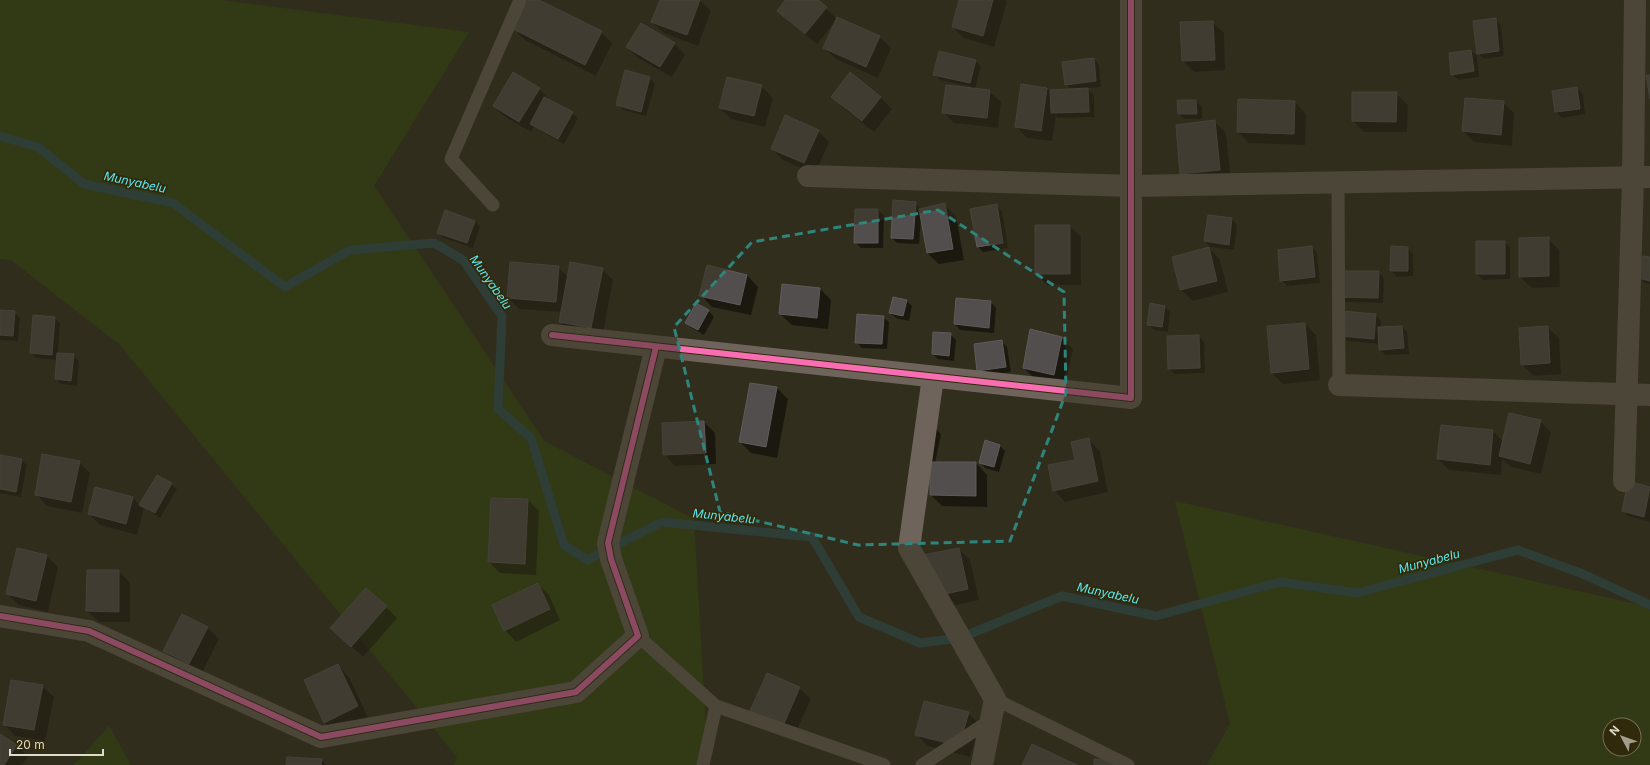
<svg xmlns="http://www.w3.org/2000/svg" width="1650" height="765" font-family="Inter,sans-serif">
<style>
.green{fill:#34470c;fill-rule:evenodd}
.shadow{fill:#0007}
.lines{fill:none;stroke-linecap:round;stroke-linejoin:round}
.stream{stroke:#2a5154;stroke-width:9}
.building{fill:#524e4d;stroke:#5f5b5a}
.service{stroke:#6e645b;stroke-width:13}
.minor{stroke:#6e645b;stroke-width:22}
.cycleway-casing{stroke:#30290a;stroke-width:8}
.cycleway{stroke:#f96db3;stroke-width:6}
.marked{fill:none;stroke:#2e857c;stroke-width:3;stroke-dasharray:8 5;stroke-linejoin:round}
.labels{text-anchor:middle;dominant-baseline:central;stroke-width:3.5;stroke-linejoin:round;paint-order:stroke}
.water-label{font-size:12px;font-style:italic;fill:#5ae8f4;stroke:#30290a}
</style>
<rect width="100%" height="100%" fill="#322e1d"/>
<path class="green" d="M 0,0 L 221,0 L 469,32 L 374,186 L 544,441 L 694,519 L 708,765 L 454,765 L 457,757 L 120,345 L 11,260 L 0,259 Z
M 1175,501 L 1650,607 L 1650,765 L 1207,765 L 1230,724 ZM 1610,725 L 1634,725 L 1634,749 L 1610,749 Z
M 109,726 L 131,765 L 74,765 Z"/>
<path class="shadow" d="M 529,0 L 537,0 L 601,32 L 612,43 L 596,76 L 525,40 L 514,29 Z
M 661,0 L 700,0 L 711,11 L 698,46 L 664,33 L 652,22 Z
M 787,0 L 817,0 L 837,19 L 880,37 L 891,48 L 878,78 L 836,59 L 824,48 L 836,20 L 817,44 L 789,22 L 778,11 Z
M 960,0 L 1005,0 L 1007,2 L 994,47 L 964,38 L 953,27 Z
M 1495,19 L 1501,25 L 1504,56 L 1484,59 L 1478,53 Z
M 1212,22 L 1224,33 L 1225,70 L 1194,72 L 1183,61 Z
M 674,43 L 685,55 L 672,77 L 638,58 L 627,47 Z
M 1471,51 L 1477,56 L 1479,77 L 1458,80 L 1452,74 Z
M 1094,59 L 1099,65 L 1101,87 L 1087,88 L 1094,95 L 1094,117 L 1058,118 L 1056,116 L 1052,141 L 1027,138 L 1016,126 L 1047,89 L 1052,93 L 1071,90 L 1066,84 Z
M 975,61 L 981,66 L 975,89 L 989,91 L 1001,102 L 998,128 L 954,123 L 943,112 L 972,87 L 940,80 L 934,74 Z
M 626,72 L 650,78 L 655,84 L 646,116 L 623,110 L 617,104 Z
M 514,73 L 540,89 L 550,101 L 572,113 L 578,118 L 564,144 L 534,127 L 531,132 L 505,117 L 494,106 Z
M 850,74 L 881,98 L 892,109 L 874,132 L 843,108 L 832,97 Z
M 761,86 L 773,98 L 765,127 L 731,119 L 720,108 Z
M 1577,88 L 1583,94 L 1585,114 L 1562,118 L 1556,112 L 1553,92 Z
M 1396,93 L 1408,105 L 1407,132 L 1364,132 L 1353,121 Z
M 1196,101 L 1202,107 L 1202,119 L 1184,119 L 1179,114 Z
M 1295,102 L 1306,114 L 1305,145 L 1249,143 L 1238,132 Z
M 1503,102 L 1514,113 L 1512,146 L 1474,142 L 1463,131 Z
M 1215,122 L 1226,133 L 1231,181 L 1193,185 L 1181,174 L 1177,126 Z
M 818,131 L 829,142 L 815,174 L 783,160 L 772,149 Z
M 916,203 L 921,209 L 945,205 L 956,216 L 964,260 L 939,264 L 927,253 L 921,218 L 919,244 L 897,243 L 892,238 Z
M 996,205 L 1002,211 L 1008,248 L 983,252 L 978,247 L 971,210 Z
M 878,210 L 884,215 L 883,248 L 861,248 L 855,242 Z
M 1232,219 L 1237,225 L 1234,250 L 1210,247 L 1205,241 Z
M 475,221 L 480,227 L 473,248 L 444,238 L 438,233 Z
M 1070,226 L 1081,237 L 1081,285 L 1048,285 L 1036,274 Z
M 1548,238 L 1559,250 L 1560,287 L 1532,288 L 1520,277 L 1520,239 Z
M 1505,242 L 1510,248 L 1510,279 L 1483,280 L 1477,274 Z
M 1312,247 L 1317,253 L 1320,283 L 1287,286 L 1281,280 Z
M 1392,247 L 1408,248 L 1413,254 L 1413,276 L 1397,277 L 1391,271 Z
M 1209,248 L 1220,260 L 1228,292 L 1193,301 L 1181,290 Z
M 1650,258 L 1650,284 L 1645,283 L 1639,278 Z
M 558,267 L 568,277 L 602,269 L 613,280 L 602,339 L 571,333 L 560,322 L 562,312 L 519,309 L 508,298 Z
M 1379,272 L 1384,278 L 1383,303 L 1344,302 L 1338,297 Z
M 747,275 L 758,287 L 751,315 L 712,307 L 701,295 Z
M 820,289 L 831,300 L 828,329 L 792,325 L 780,314 Z
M 957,299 L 991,302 L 996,308 L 994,333 L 960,330 L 955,324 Z
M 907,301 L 912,306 L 909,321 L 896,318 L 890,313 Z
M 697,305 L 709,311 L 714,317 L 704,335 L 692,328 L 686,323 Z
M 1165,307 L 1170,312 L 1168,332 L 1154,330 L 1148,324 Z
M 0,311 L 14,312 L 20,318 L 18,341 L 0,340 Z
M 1376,315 L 1381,321 L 1381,328 L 1402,327 L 1407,332 L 1409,354 L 1386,355 L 1380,350 L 1380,344 L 1347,341 L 1341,335 Z
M 883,317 L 889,322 L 887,349 L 862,348 L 856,342 Z
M 55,318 L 60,323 L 58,354 L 73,355 L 79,361 L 77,386 L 61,384 L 56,379 L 57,360 L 36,358 L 31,353 Z
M 1305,324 L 1316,335 L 1320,380 L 1283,384 L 1272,373 Z
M 1547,327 L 1559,338 L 1561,374 L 1534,376 L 1522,365 L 1520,329 Z
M 950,334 L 956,340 L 954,361 L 938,359 L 933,354 Z
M 1199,336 L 1204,342 L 1205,373 L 1174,374 L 1169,368 Z
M 1062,338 L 1073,349 L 1065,386 L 1035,379 L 1024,368 Z
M 1001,341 L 1007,347 L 1011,372 L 984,376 L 978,371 Z
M 777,388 L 788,399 L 777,458 L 751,453 L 740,442 Z
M 1540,421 L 1551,432 L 1541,474 L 1511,467 L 1502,459 L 1501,475 L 1449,470 L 1438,459 L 1493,431 L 1503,441 Z
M 704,422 L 715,433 L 716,464 L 675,466 L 664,454 L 663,424 Z
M 936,429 L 941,434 L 935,463 L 976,463 L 987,475 L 987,507 L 942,506 L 931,495 L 931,462 Z
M 1088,439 L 1100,451 L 1108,492 L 1065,502 L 1054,490 L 1076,461 Z
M 1000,446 L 1005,451 L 999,472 L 985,468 L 980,462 Z
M 0,456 L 21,460 L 27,465 L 21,497 L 0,493 Z
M 79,462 L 90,473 L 82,513 L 47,506 L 36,494 Z
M 1629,482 L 1650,488 L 1650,522 L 1628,516 L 1623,510 Z
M 171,484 L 177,489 L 160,518 L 144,508 L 137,535 L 100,525 L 89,514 L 133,498 L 140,505 Z
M 528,500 L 539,511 L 536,575 L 500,573 L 489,562 Z
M 959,549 L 970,560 L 979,600 L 940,609 Z
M 47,556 L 58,567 L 48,612 L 19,605 L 7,594 Z
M 119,571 L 130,583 L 130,622 L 99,622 L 87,611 Z
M 537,584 L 549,595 L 560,620 L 516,642 L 505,630 L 493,606 Z
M 386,607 L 397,618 L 363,657 L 343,639 Z
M 182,615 L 208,628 L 219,639 L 201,675 L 176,662 L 164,651 Z
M 338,665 L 349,677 L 368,717 L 336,733 L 324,722 Z
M 42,686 L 54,697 L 45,741 L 15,736 L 4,724 Z
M 799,688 L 811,699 L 794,736 L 762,722 Z
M 968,713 L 980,724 L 970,757 L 928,746 L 916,734 Z
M 0,735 L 16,745 L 28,757 L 22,765 L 0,765 Z
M 321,760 L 327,765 L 287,765 Z"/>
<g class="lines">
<path class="stream" d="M 0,136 L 38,147 L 84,184 L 173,203 L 285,287 L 350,250 L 434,243 L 463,260 L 502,316 L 498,409 L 531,438 L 564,545 L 587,560 L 662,522 L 812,537 L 859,617 L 920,643 L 960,638 L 1062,596 L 1156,616 L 1280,582 L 1357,593 L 1518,550 L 1583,574 L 1650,605"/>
</g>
<path class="building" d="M 528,0 L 539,0 L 602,31 L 585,65 L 513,29 Z
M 660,0 L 700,0 L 687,35 L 651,22 Z
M 785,0 L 818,0 L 827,7 L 805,34 L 777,11 Z
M 959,0 L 993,0 L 983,36 L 952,27 Z
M 837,17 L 880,36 L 866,67 L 823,48 Z
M 1496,18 L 1499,51 L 1477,54 L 1473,21 Z
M 1213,21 L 1215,60 L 1182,61 L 1180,22 Z
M 641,23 L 675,43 L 660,67 L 626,47 Z
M 1471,50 L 1474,71 L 1451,75 L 1449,53 Z
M 939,51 L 976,60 L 970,83 L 933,75 Z
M 1094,58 L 1096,81 L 1065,85 L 1062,62 Z
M 625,70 L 650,77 L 641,112 L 616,105 Z
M 513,72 L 540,88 L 519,122 L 493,106 Z
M 850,72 L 881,97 L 862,121 L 831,97 Z
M 1646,75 L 1650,75 L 1650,99 Z
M 727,77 L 762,85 L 754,116 L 719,108 Z
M 1021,84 L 1047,88 L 1041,131 L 1015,127 Z
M 946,85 L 990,90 L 987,118 L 942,113 Z
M 1577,87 L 1580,109 L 1555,112 L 1552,91 Z
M 1088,88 L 1089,112 L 1051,113 L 1050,90 Z
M 1352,92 L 1397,92 L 1396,122 L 1352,121 Z
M 544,97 L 573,112 L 558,139 L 530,124 Z
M 1465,98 L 1504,101 L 1501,135 L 1462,131 Z
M 1238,99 L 1295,101 L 1294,134 L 1237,132 Z
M 1177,100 L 1196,100 L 1197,114 L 1178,114 Z
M 785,115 L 819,130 L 804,163 L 771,149 Z
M 1215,120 L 1220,170 L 1180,174 L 1176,125 Z
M 893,200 L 916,202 L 913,239 L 891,238 Z
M 945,203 L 953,249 L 927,253 L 919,209 Z
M 997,204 L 1003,243 L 977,247 L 970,209 Z
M 855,209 L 878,209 L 878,243 L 854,243 Z
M 445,210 L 475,221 L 467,243 L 437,233 Z
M 1208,215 L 1232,218 L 1229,245 L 1204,241 Z
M 1035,225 L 1070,225 L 1070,274 L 1035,274 Z
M 1549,237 L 1549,276 L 1519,277 L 1519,238 Z
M 1476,241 L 1505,241 L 1505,274 L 1476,274 Z
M 1312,246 L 1315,277 L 1280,281 L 1278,250 Z
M 1391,246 L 1408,247 L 1408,271 L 1390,271 Z
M 1209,247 L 1217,281 L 1180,290 L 1172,257 Z
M 1643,256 L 1650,257 L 1650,281 L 1638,278 Z
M 510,262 L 559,266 L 556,302 L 507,298 Z
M 570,262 L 603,268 L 591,328 L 559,322 Z
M 707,265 L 747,275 L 740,305 L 699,296 Z
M 1339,271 L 1379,271 L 1378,298 L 1337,297 Z
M 782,284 L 820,288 L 817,318 L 779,314 Z
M 893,297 L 907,300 L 903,316 L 889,313 Z
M 956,298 L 991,301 L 989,328 L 954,324 Z
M 696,303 L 709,310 L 698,330 L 685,323 Z
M 1150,303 L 1165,306 L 1162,327 L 1147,325 Z
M 0,310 L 15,311 L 13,336 L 0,335 Z
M 1342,311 L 1376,314 L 1374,339 L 1340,336 Z
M 857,314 L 884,316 L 882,344 L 855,343 Z
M 33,315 L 55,317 L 52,355 L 30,353 Z
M 1305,323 L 1309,369 L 1271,373 L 1267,326 Z
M 1402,326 L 1404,348 L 1379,350 L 1378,327 Z
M 1548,326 L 1550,363 L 1521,365 L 1519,328 Z
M 1030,329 L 1062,337 L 1054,375 L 1023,368 Z
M 933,332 L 951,333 L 949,356 L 932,354 Z
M 1199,335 L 1200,368 L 1168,369 L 1167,336 Z
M 1002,340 L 1006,367 L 977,371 L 974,344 Z
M 57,353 L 74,354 L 71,381 L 55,379 Z
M 750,383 L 777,387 L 766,447 L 739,442 Z
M 1509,413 L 1541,420 L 1530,464 L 1499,456 Z
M 704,421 L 706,453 L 663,455 L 662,423 Z
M 1441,425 L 1493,430 L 1490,465 L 1437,459 Z
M 1089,438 L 1098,481 L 1053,491 L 1048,465 L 1075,460 L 1071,442 Z
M 985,440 L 1000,445 L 994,467 L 979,463 Z
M 42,454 L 80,461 L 71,502 L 35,495 Z
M 0,455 L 22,459 L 16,492 L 0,489 Z
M 930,462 L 976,462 L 976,496 L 930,495 Z
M 157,475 L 172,483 L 155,513 L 139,505 Z
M 1628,481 L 1650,487 L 1644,517 L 1622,511 Z
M 95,487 L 133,497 L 126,524 L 88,514 Z
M 491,498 L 528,499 L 525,564 L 488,562 Z
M 17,548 L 47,555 L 36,601 L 6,594 Z
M 959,548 L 968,589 L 927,598 L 918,556 Z
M 87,570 L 119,570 L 119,612 L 86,611 Z
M 538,583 L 550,609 L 504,631 L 492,605 Z
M 366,588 L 387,606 L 351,647 L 330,628 Z
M 182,614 L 208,627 L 189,664 L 163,651 Z
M 338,664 L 358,706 L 324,723 L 304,680 Z
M 767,673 L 800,687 L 783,726 L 750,711 Z
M 11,680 L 43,685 L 34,730 L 3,725 Z
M 924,701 L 969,712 L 959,746 L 915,735 Z
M 0,734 L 17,745 L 4,765 L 0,765 Z
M 1032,744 L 1077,765 L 1022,765 Z
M 287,757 L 322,759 L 321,765 L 286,765 Z
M 1094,759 L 1114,761 L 1113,765 L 1094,765 Z"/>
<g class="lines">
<path class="service" d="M 1338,183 L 1339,385
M 493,205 L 451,159 L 520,0
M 638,636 L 716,706 L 884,765
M 995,699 L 1128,765
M 703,765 L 716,706
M 922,765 L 991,720"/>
<path class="minor" d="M 808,176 L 1132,186 L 1650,177
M 552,335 L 1131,398 L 1131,0
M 933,377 L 909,548 L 995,699 L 982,765
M 1339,385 L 1650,395
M 1624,481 L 1633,178 L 1635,0
M 0,616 L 89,631 L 321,737 L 576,692 L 638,636 L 611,559 L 608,543 L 656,347"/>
<defs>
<path id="cycleway" d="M 552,335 L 1131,398 L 1131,0
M 0,616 L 89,631 L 321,737 L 576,692 L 638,636 L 611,559 L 608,543 L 656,347"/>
</defs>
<use href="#cycleway" class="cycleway-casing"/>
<use href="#cycleway" class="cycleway"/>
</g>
<path d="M0 0H1650V765H0ZM 938,210 L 1064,292 L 1066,393 L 1010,541 L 858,545 L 720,512 L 674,327 L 752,242 Z" fill="#322e1d" fill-opacity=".55" fill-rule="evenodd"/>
<path class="marked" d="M 938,210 L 1064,292 L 1066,393 L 1010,541 L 858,545 L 720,512 L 674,327 L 752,242 Z"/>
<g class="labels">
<g class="water-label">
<text transform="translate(135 182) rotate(12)">Munyabelu</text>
<text transform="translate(491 282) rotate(55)">Munyabelu</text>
<text transform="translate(724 516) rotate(6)">Munyabelu</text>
<text transform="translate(1429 561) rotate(-15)">Munyabelu</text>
<text transform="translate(1108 593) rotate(12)">Munyabelu</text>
</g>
</g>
<g transform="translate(1622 737) rotate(311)"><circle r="19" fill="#30290a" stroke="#767057"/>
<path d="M0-3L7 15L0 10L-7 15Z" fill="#a29e8d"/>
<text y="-6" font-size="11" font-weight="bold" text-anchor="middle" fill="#dfdbca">N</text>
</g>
<path d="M10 749v6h93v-6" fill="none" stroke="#dfdbca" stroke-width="2"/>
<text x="16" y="749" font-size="12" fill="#dfdbca" stroke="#30290a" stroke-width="3" paint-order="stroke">20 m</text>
</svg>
